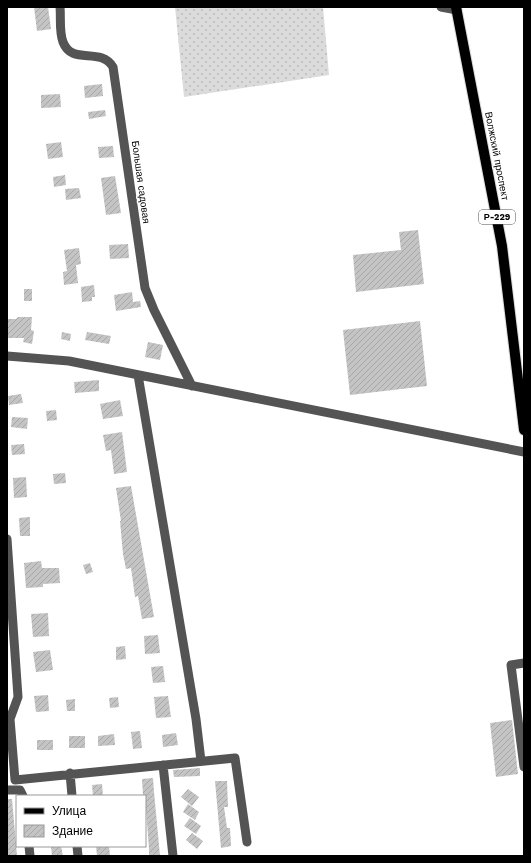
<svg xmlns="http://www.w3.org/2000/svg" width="531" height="863" font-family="'Work Sans',sans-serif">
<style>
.grass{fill:url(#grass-dots)}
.building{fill:url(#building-hatch)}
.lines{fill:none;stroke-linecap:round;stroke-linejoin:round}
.major-casing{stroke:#dbdbdb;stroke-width:12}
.minor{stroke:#545454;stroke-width:9}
.major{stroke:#000;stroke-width:10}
.labels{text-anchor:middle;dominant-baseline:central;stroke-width:3;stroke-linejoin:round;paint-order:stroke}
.shield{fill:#fff;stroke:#4c4c4c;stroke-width:1}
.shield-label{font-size:9px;font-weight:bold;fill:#000}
.street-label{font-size:10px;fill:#000;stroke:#fff}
</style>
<defs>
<pattern id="grass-dots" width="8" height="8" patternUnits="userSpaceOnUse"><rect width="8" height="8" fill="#dbdbdb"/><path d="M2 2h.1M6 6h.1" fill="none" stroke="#bababa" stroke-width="1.8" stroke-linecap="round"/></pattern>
<pattern id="building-hatch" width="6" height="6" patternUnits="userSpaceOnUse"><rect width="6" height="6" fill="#c4c4c4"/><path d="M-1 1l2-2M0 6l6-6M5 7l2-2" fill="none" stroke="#a7a7a7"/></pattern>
</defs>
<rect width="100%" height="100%" fill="#fff"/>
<path class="grass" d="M 175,7 L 323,7 L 329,75 L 184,97 Z"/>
<path class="building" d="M 34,7 L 48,7 L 51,29 L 37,31 Z
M 102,84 L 103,96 L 85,98 L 84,86 Z
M 60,94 L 61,107 L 41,108 L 41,95 Z
M 105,110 L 106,116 L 89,119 L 88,112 Z
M 61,142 L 63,157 L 48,159 L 46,144 Z
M 113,146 L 114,157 L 99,158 L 98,147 Z
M 65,175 L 66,185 L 54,187 L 53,177 Z
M 115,176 L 121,213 L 106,215 L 101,178 Z
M 79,188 L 81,198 L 66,200 L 65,189 Z
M 418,230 L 424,284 L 356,292 L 353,255 L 401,250 L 399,232 Z
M 128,244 L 129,258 L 110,259 L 109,245 Z
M 79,248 L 81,264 L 76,265 L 78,283 L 64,285 L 63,272 L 67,271 L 64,250 Z
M 94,285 L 95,297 L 92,297 L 92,301 L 82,302 L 81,287 Z
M 24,289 L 32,289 L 32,301 L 24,301 Z
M 132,292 L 133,302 L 140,301 L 141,307 L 116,311 L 114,295 Z
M 18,317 L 32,317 L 31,330 L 34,331 L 32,344 L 23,342 L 24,338 L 7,338 L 7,319 L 16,319 Z
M 420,321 L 427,386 L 350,395 L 343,330 Z
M 62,332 L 71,334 L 70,341 L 61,339 Z
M 87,332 L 111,336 L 109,344 L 85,340 Z
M 148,342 L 163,345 L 160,360 L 145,357 Z
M 99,380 L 99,391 L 75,393 L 74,382 Z
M 21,394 L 23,403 L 9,405 L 8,396 Z
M 120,400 L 123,416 L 103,419 L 100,404 Z
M 56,410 L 57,420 L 47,421 L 46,411 Z
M 12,417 L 28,418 L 27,429 L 11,427 Z
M 122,432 L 127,472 L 114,474 L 111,450 L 106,451 L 103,435 Z
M 24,444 L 25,454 L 12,455 L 11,445 Z
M 65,473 L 66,483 L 54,484 L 53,474 Z
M 26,477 L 27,497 L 14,498 L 13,478 Z
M 131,486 L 154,617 L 142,619 L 138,596 L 135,597 L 131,568 L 126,569 L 123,554 L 120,521 L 121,521 L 116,488 Z
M 30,517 L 30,536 L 20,536 L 19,518 Z
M 41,561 L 42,568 L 59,568 L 60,583 L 43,584 L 43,587 L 26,588 L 24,563 Z
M 90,563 L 93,572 L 86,574 L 83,565 Z
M 48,613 L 49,636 L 33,637 L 31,614 Z
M 158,635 L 160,653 L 145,654 L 144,636 Z
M 125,646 L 126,659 L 116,660 L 116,647 Z
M 50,650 L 53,670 L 36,672 L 33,652 Z
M 163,666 L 165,682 L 153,683 L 151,667 Z
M 48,695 L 49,711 L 36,712 L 34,696 Z
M 168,696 L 171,717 L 156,718 L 154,697 Z
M 118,697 L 119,707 L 110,708 L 109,698 Z
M 75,699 L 75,711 L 67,711 L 66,700 Z
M 512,720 L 518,774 L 496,777 L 490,723 Z
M 140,731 L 142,748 L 133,749 L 131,732 Z
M 176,733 L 178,745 L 163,747 L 162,735 Z
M 114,734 L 115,745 L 98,746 L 98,736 Z
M 69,736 L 85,736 L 85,748 L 69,748 Z
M 37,740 L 53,740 L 53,750 L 37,750 Z
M 200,768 L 200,776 L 174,777 L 173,770 Z
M 153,778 L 154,792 L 160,856 L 149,856 L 149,849 L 145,796 L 143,796 L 142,779 Z
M 215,781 L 227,781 L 228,807 L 224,807 L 227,828 L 230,828 L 231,846 L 221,848 Z
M 102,784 L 103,796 L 93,796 L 92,785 Z
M 188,789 L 199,797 L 192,806 L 181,797 Z
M 7,799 L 12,799 L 17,856 L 7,856 Z
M 188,804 L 199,812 L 195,820 L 183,812 Z
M 190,818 L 201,826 L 196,834 L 184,826 Z
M 192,833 L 203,841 L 197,849 L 186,840 Z
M 51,846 L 61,846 L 63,856 L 52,856 Z
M 96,846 L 109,846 L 110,856 L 97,856 Z"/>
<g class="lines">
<defs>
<path id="major" d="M 456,7 L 502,246 L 524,430"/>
</defs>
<use href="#major" class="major-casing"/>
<path class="minor" d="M 60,7 C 61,17 59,32 63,42 C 72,66 100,46 113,67 L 145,288 L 154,310 L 192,386
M 441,7 L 457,10
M 7,356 L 69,361 L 524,452
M 138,375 L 196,719 L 201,761
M 7,539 L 18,697 L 10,719 L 15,780 L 235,758 L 247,842
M 524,663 L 511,665 L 524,767
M 163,765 L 173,856
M 70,773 L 72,796
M 7,790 L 20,790 L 23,796
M 29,846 L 30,856
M 77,846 L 78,856"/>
<use href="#major" class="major"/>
</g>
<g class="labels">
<rect class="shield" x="479" y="210" width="36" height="14" rx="3"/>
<g class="shield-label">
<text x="497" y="217">Р-229</text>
</g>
<g class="street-label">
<text transform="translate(497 156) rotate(79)">Волжский проспект</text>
<text transform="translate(141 182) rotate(82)">Большая садовая</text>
</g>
</g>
<rect width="531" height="863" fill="none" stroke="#000000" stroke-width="16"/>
<rect x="16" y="795" width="130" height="52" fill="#ffffff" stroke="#999999"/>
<rect x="24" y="808" width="20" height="6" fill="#000000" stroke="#999999"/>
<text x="52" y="815" font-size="12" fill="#000000">Улица</text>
<rect x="24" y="825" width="20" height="12" fill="url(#building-hatch)" stroke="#999999"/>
<text x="52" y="835" font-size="12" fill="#000000">Здание</text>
</svg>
